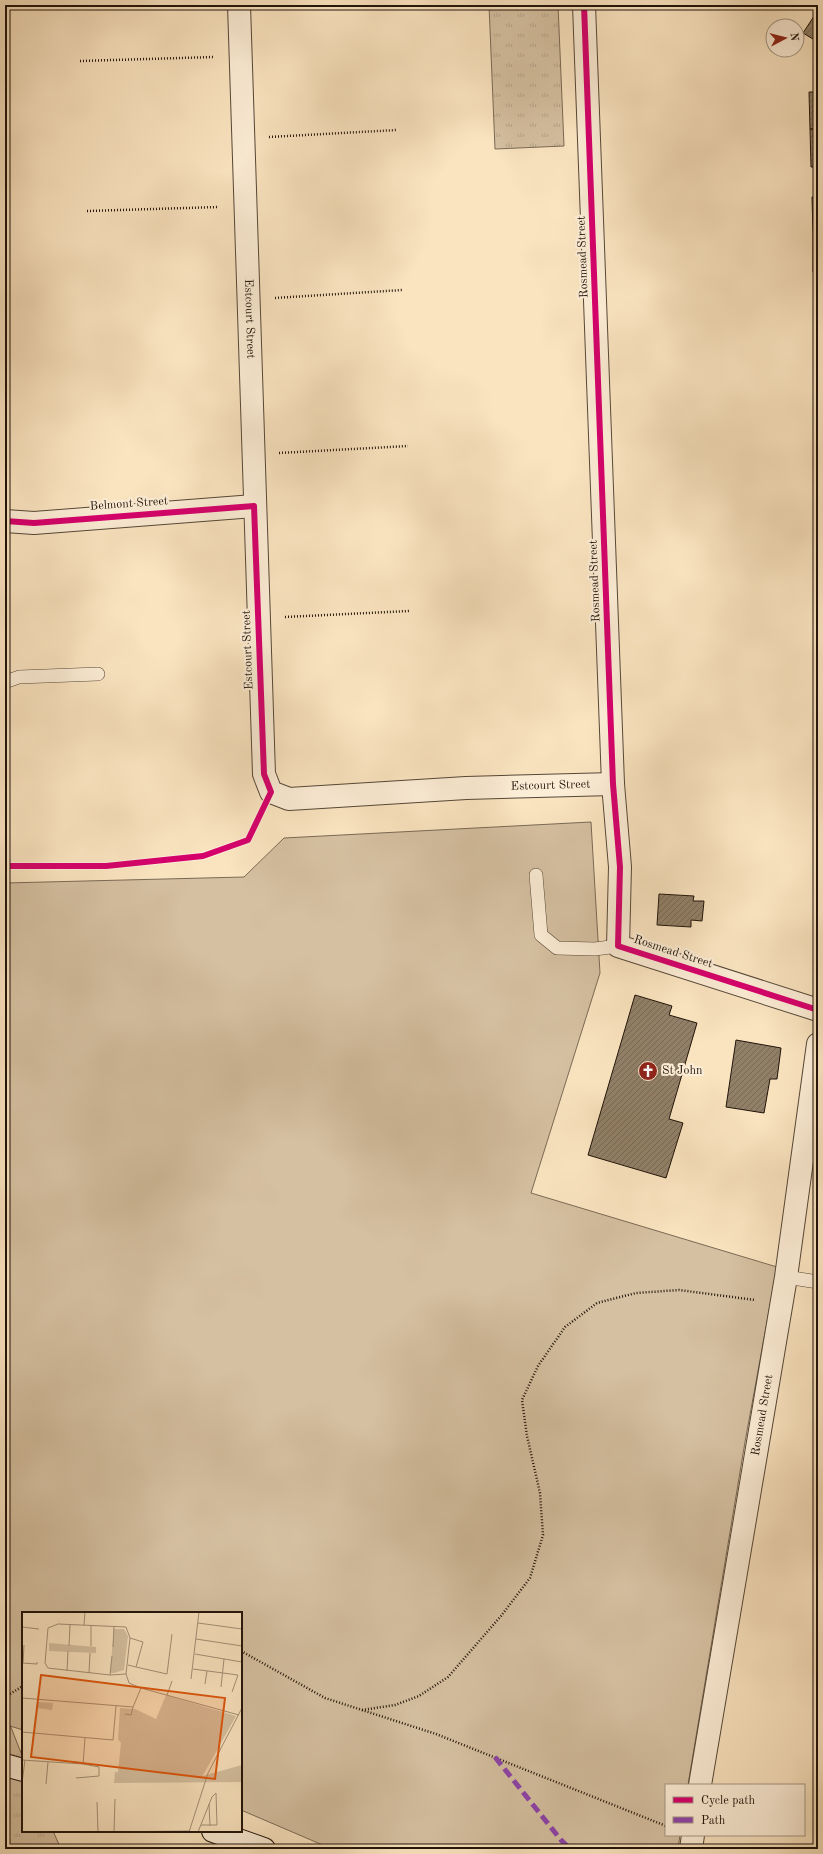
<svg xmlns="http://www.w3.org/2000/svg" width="823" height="1854" font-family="'Old Standard TT',serif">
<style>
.grass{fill:url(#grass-tufts);stroke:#7a6a55}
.park{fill:#d5c0a1;stroke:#7a6a55}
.building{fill:url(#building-hatch);stroke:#201309}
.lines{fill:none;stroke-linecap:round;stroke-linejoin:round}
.lane-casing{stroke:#564737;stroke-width:14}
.street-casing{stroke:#564737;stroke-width:24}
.secondary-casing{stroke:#201309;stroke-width:24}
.path{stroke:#201309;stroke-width:2.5;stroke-dasharray:1 2;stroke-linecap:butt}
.lane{stroke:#fcedd6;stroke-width:13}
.street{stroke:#fcedd6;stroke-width:22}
.secondary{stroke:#fcedd6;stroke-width:22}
.quiet{stroke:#8e44ad;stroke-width:5;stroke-dasharray:10 5;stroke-linecap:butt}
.cycleway-casing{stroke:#fcedd6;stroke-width:8}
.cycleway{stroke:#d6006c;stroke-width:6}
.labels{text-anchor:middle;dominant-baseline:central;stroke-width:4;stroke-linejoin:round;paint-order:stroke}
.street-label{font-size:12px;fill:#201309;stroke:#fcedd6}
.poi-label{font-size:12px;fill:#201309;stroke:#fcedd6;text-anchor:start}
.inset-road{fill:none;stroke:#a39077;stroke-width:1}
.view{fill:#de560c;fill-opacity:0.15;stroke:#de560c;stroke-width:2}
.inset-edge{fill:none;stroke:#201309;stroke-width:2}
</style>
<defs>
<pattern id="grass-tufts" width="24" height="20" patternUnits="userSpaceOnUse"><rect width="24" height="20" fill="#d5c0a1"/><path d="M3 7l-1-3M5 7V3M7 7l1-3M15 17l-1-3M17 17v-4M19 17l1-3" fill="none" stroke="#b7a489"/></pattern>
<pattern id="building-hatch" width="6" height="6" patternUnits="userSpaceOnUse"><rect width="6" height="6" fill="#918068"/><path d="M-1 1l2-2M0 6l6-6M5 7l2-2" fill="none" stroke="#766854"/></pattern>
</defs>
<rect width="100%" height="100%" fill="#fae4c0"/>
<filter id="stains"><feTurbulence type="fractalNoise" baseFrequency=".005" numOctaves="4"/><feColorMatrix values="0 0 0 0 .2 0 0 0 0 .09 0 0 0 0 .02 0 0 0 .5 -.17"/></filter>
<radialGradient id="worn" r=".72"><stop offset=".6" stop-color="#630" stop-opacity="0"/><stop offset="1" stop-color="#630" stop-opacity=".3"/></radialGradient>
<path class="grass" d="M 489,5 L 558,5 L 564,146 L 495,149 Z
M 5,1712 L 23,1758 L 23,1831 L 53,1831 L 61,1849 L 5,1849 Z"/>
<path class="park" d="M 591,822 L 600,973 L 531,1193 L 777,1267 L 745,1442 L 688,1785 L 666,1785 L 666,1835 L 680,1835 L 678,1849 L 332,1849 L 241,1810 L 241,1613 L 23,1613 L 23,1730 L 10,1726 L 5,1712 L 5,883 L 244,877 L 284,838 Z"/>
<path class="building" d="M 818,10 L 818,42 L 803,33 Z
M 809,92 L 818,92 L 818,129 L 810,129 Z
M 810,129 L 818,129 L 818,167 L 811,167 Z
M 818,196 L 818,234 L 813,234 L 812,197 Z
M 813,234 L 818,234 L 818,271 L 813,272 Z
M 815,299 L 818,299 L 818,336 L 816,337 Z
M 818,336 L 818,374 L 817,374 L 816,337 Z
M 659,894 L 694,896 L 693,901 L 704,901 L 702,921 L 691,920 L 691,927 L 657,925 Z
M 635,995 L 672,1006 L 669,1015 L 697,1023 L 669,1119 L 683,1123 L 666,1178 L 588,1155 Z
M 736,1040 L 781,1048 L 777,1079 L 770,1079 L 764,1113 L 726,1107 Z"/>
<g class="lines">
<defs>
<path id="lane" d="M 5,682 L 19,677 L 98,674
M 536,875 L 541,935 L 557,948 L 595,949 L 618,946
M 786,1277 L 818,1282"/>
<g id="street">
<path id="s1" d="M 239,5 L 264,774 L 271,792 L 289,799 L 466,788 L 613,784"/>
<path d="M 584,5 L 613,784 L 620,867 L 618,946 L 818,1010"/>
<path d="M 5,521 L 34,523 L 254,506"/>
<path id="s2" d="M 700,1785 L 786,1277 L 818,1044"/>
<path d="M 691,1849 L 693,1835"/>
</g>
<path id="secondary" d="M 5,1765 L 23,1770
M 213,1831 L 264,1849"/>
</defs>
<use href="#lane" class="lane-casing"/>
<use href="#street" class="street-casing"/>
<use href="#secondary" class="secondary-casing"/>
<path class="path" d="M 80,61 L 214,57
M 269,137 L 397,130
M 87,211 L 219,207
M 275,298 L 402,290
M 279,453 L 408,446
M 285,617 L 409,611
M 241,1651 L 325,1698 L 436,1734 L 666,1826
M 5,1697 L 23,1686
M 362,1710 L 395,1705 L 419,1696 L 448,1677 L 501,1616 L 530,1578 L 543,1535 L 540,1493 L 527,1436 L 522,1400 L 538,1366 L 565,1327 L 597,1303 L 636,1293 L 679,1290 L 755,1300"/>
<use href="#lane" class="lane"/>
<use href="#street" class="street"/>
<use href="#secondary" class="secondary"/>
<path class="quiet" d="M 495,1757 L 561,1840 L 570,1849"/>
<defs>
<path id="cycleway" d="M 584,5 L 613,784 L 620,867 L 618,946 L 818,1010
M 5,521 L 34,523 L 254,506 L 264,774 L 271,792 L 248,840 L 203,856 L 106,866 L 5,866"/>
</defs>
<use href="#cycleway" class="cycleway-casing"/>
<use href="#cycleway" class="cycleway"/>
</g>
<defs>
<symbol id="church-disc" viewBox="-11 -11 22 22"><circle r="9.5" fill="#8f2418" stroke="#fcedd6"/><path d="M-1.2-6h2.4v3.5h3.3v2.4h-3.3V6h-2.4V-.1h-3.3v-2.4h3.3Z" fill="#fff"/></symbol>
</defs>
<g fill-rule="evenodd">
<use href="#church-disc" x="637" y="1060" width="22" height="22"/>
</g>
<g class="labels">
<g class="street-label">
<text transform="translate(583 257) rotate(-92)">Rosmead Street</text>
<text stroke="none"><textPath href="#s1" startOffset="314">Estcourt Street</textPath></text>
<text transform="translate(129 504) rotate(-4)">Belmont Street</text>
<text transform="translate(595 581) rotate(-92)">Rosmead Street</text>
<text transform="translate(248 650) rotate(-92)">Estcourt Street</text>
<text stroke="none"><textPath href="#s1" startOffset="1070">Estcourt Street</textPath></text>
<text transform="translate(673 952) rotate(18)">Rosmead Street</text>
<text stroke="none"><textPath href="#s2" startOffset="375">Rosmead Street</textPath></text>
</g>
<g class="poi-label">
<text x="662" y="1071">St John</text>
</g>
</g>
<g transform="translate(22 1612)">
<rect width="220" height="220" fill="#fae4c0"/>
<path d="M 92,17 L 102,17 L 106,24 L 102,58 L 92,61 L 88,61 ZM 27,31 L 74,35 L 74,41 L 27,39 ZM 15,90 L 31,91 L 30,98 L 14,96 ZM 220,153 L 220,170 L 92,171 L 93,160 L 166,168 Z" fill="#d5c0a1"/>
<path d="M 144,83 L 214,104 L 180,165 L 166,168 L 99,162 L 96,160 L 99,131 L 96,127 L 98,96 L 113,97 L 134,107 Z" fill="#d5c0a1"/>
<path class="inset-road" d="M 176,11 L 220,17M 36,12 L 104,15 L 108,26 L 104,62 L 88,63 L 26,56 L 23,51 L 26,16 ZM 62,13 L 63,0M 0,15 L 17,17M 174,27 L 220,34M 47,34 L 48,13M 69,34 L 69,13M 91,35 L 92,14M 173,42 L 220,50M 0,51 L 15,52 L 15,50M 1,51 L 2,33M 106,53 L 114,55 L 121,30 L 108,26M 114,55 L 145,62 L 150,22M 171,57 L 216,63 L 210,80M 45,59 L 46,39M 67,61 L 68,41M 104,62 L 107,71 L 119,76M 88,63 L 90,44M 169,67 L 177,0M 183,72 L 185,59M 199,75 L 202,47M 145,83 L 150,69M 0,86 L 111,95 L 119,76 L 217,103M 103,102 L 109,103 L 111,95M 0,120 L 91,128 L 94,94M 0,148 L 61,152 L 63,126M 54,166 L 77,164 L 77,155 L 61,152M 0,171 L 3,148M 24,172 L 26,150M 75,190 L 76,220M 187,192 L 188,214M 81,220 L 167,219M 92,220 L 93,187M 167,220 L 186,161 L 220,96M 176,220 L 190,185 L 194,181 L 195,213 L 179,213"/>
<path class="view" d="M 19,63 L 203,86 L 193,167 L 9,145 Z"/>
<rect width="220" height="220" class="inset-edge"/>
</g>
<rect width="823" height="1854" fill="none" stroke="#fae4c0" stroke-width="20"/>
<rect x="6" y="6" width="811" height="1842" fill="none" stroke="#201309" stroke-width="2"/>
<rect x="10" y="10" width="803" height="1834" fill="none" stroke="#201309"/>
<rect x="665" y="1784" width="140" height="52" fill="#fcedd6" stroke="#a49684"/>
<rect x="673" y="1797" width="20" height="6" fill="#d6006c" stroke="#a49684"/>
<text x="701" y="1804" font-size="12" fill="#201309">Cycle path</text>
<rect x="673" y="1817" width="20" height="6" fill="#8e44ad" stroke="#a49684"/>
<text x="701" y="1824" font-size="12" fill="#201309">Path</text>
<g transform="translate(785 38) rotate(83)"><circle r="19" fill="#fcedd6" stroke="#a49684"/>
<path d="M0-3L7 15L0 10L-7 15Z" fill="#8f2418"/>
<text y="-6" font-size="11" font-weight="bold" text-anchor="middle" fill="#201309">N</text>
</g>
<rect width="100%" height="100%" filter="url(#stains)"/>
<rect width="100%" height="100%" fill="url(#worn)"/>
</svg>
